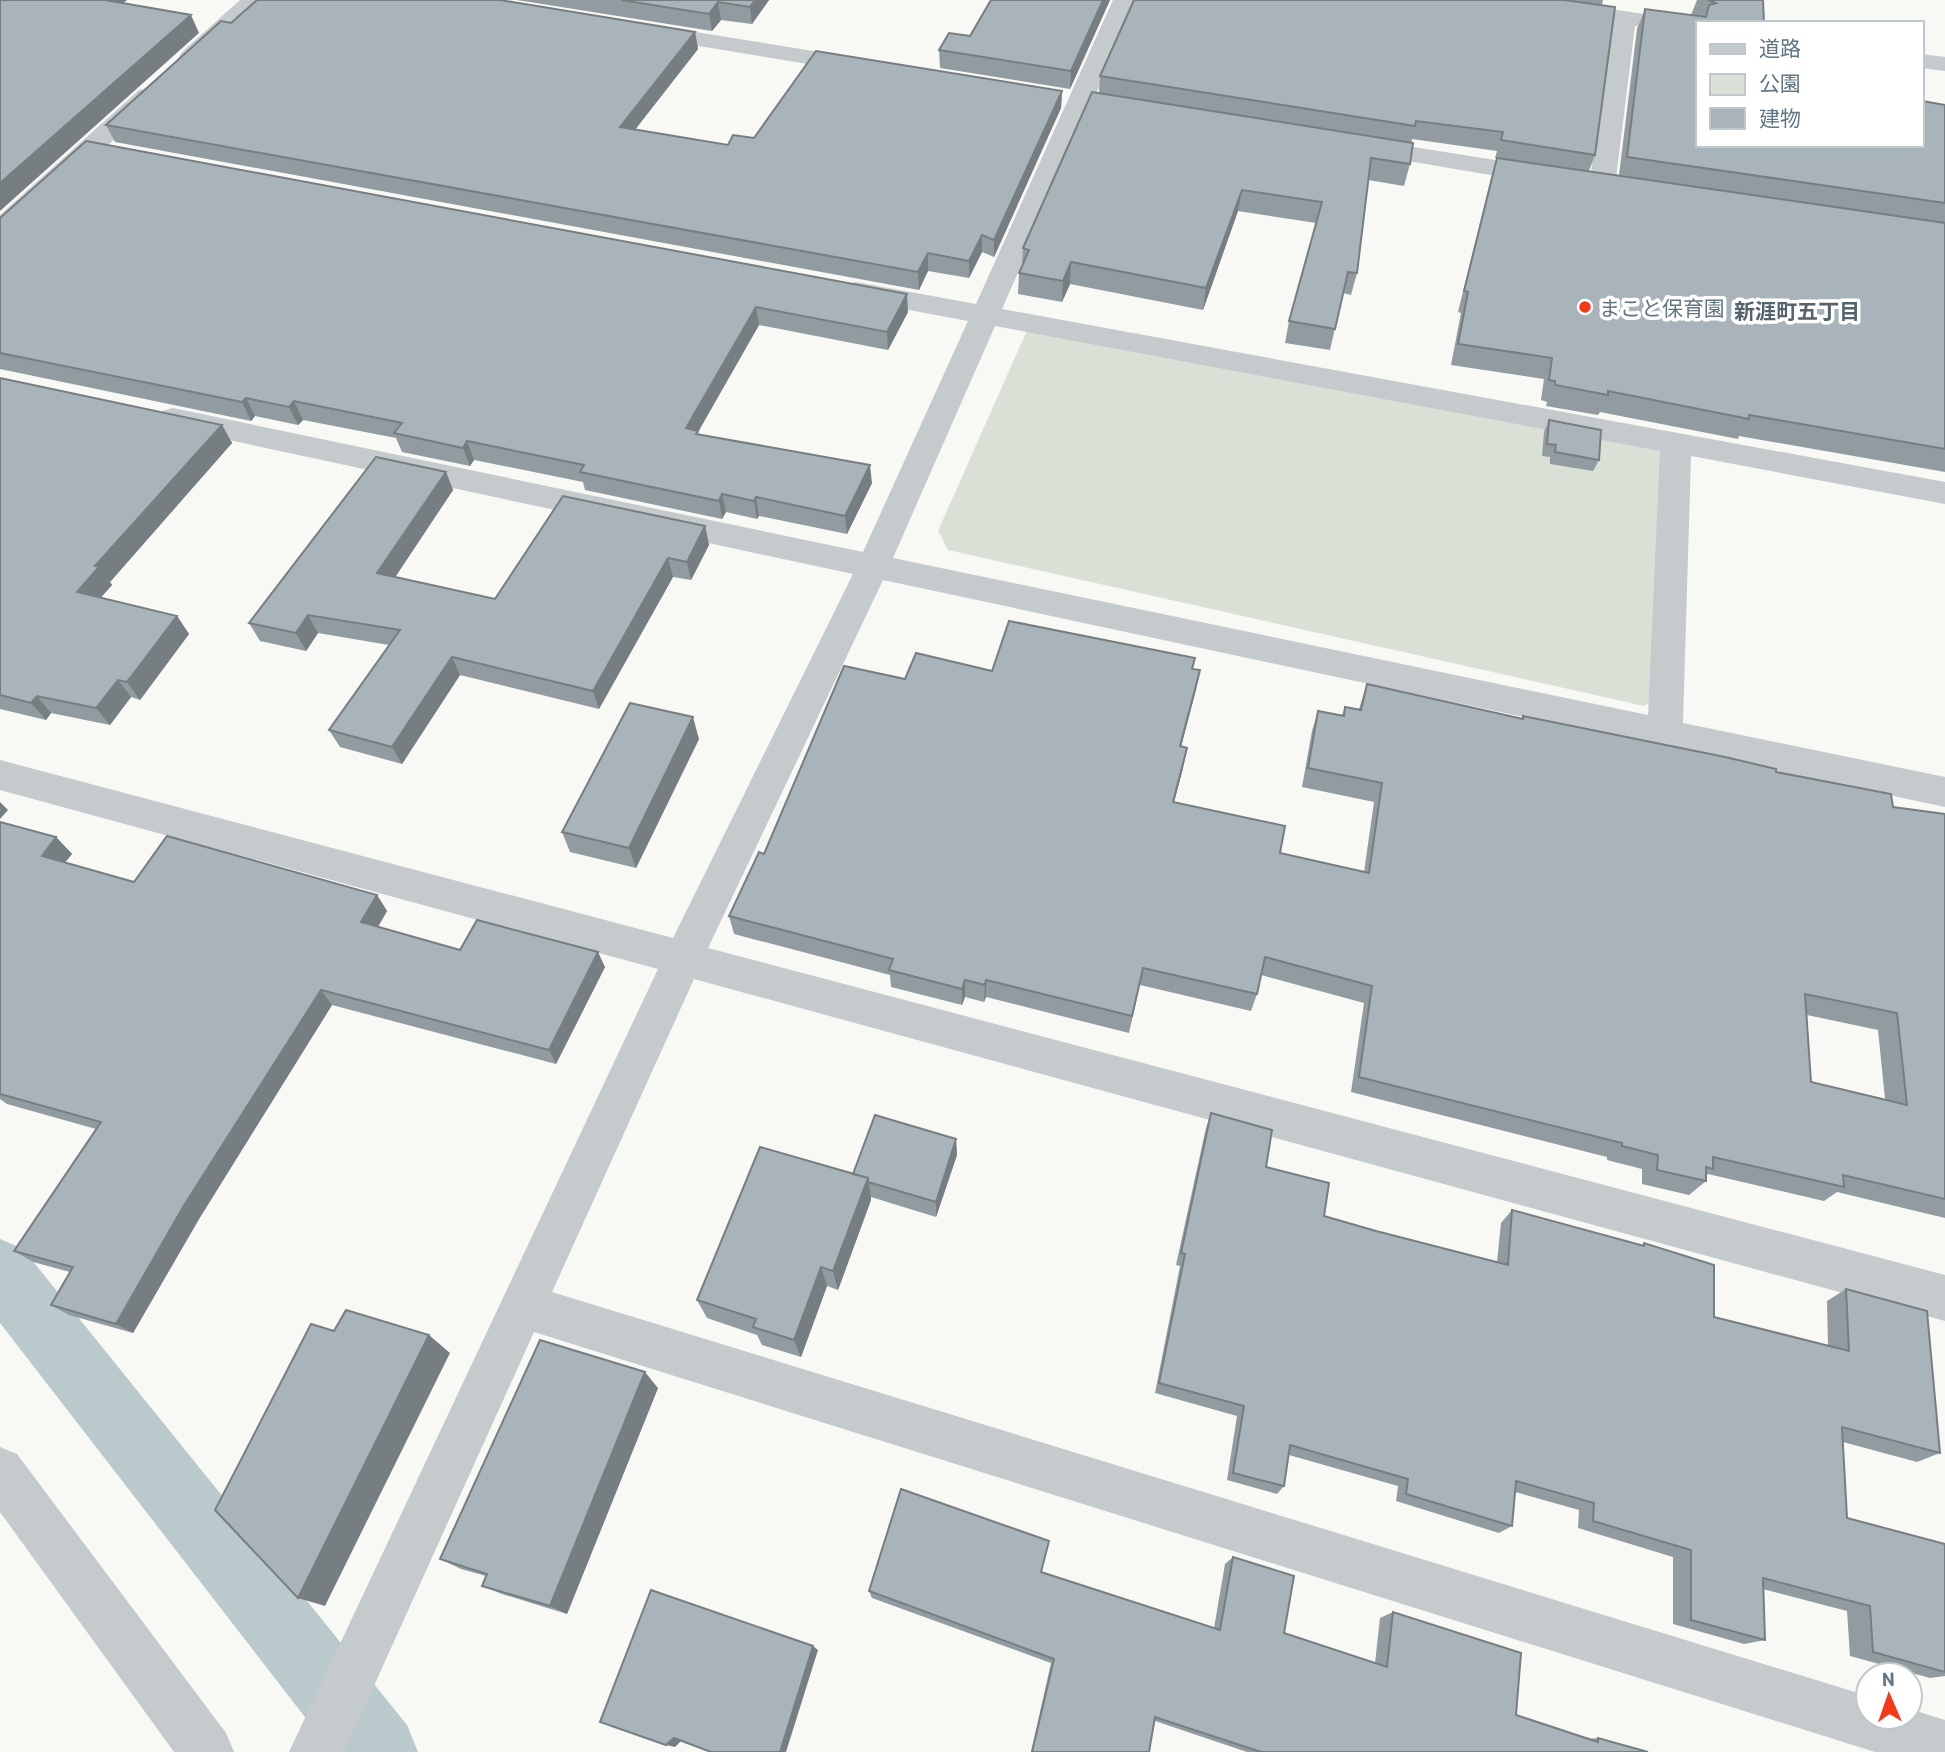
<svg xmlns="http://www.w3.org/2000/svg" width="1945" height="1752" font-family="Barlow,'Noto Sans JP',sans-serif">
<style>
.green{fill:#dae0d5}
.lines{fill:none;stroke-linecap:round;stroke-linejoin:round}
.canal{fill:#bac9cc;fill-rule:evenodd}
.minor{fill:#c5cacd;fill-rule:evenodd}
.wall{fill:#919ba0;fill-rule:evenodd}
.shaded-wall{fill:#767e82}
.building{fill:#a9b4ba;stroke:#767e82;stroke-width:2;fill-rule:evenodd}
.poi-dot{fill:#f43818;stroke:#fff;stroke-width:2.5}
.labels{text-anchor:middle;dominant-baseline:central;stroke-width:7;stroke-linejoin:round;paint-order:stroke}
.far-poi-label{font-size:21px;fill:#607683;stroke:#fff;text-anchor:start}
.far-neighbourhood-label{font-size:21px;font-weight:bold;fill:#53646d;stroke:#fff}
</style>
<rect width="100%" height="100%" fill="#f8f8f5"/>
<path class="green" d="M 1029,326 L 1667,445 L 1662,696 L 1644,706 L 948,550 L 938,531 Z"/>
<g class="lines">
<path class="canal" d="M 0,1239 L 23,1249 L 407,1725 L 418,1752 L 332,1752 L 0,1323 Z"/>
<path class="minor" d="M 240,0 L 266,0 L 200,62 L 182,62 L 179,57 L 182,52 Z
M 1113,0 L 1137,0 L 1002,309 L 1945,482 L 1945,504 L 1691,456 L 1683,723 L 1945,777 L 1945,807 L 883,580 L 708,948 L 1945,1275 L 1945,1321 L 694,979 L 552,1292 L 1868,1696 L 1868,1717 L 1910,1717 L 1910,1709 L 1945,1720 L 1945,1752 L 1875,1752 L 534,1332 L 344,1752 L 289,1752 L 658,969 L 0,790 L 0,760 L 673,938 L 853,574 L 173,428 L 162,425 L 158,418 L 162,411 L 173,408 L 863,552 L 968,321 L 856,300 L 846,297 L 842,291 L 846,285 L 856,282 L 976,304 ZM 995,326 L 1660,451 L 1648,715 L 893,558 Z
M 1489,0 L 1550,0 L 1705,23 L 1698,23 L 1698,35 L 1635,26 L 1615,186 L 1611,192 L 1593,192 L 1589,186 L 1612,23 L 1501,7 L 1493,5 Z
M 646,24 L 863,59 L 872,61 L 875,66 L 872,71 L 863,73 L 638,36 L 634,31 L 638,26 Z
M 1922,54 L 1945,57 L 1945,71 L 1922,68 Z
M 148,88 L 157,90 L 160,95 L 157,100 L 10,235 L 0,237 L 0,215 L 139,90 Z
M 1358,138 L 1544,168 L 1553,170 L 1557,176 L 1553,182 L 1544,184 L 1349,151 L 1345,146 L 1349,141 Z
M 0,1447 L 17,1454 L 226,1733 L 234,1752 L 174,1752 L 0,1512 Z"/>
</g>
<path class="wall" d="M 517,0 L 769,0 L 752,24 L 721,20 L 712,31 Z
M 991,0 L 1110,0 L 1070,89 L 940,68 L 939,50 L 970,36 Z
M 1134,0 L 1595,155 L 1589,171 L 1619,175 L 1637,29 L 1645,9 L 1691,15 L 1697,0 L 1763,0 L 1698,145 L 1945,105 L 1945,472 L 1739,436 L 1738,439 L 1600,412 L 1598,415 L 1546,406 L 1547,402 L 1541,400 L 1544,379 L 1451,365 L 1461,313 L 1458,312 L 1491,178 L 1497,158 L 1495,158 L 1497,151 L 1412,139 L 1410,164 L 1404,186 L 1368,180 L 1357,273 L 1351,295 L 1343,293 L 1330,350 L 1285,343 L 1289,321 L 1316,223 L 1238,211 L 1203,310 L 1070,284 L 1062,302 L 1018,294 L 1019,273 L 1022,265 L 1023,248 L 1099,93 L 1100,76 Z
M 1568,0 L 1603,0 L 1602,5 Z
M 231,23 L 695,32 L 698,49 L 635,129 L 728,145 L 754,138 L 1062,91 L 1061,108 L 994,257 L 982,252 L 969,278 L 928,271 L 919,290 L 115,142 L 106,125 Z
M 0,218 L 908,312 L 888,350 L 759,325 L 698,432 L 699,435 L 872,483 L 847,534 L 759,516 L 757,519 L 726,512 L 722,519 L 585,490 L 583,482 L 474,460 L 470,466 L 402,452 L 396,438 L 303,420 L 298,425 L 255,416 L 251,421 L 0,369 Z
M 0,378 L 222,425 L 232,443 L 110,582 L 112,585 L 100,598 L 177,616 L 189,634 L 140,700 L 131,697 L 110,725 L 51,713 L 46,720 L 0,709 Z
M 1549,420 L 1599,460 L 1593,471 L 1550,464 L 1550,457 L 1542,456 L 1544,432 Z
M 446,472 L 453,490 L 395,577 L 495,599 L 705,526 L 709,545 L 691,580 L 673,577 L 599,709 L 460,675 L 402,764 L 340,747 L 329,730 L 389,645 L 318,633 L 306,651 L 260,641 L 249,623 Z
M 1193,669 L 1200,670 L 1181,747 L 1183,768 L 1174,802 L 1280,853 L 1364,872 L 1374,802 L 1302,787 L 1312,731 L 1318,711 L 1342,715 L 1345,707 L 1359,709 L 1367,684 L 1521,719 L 1523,716 L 1776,772 L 1893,807 L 1945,814 L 1945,1218 L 1837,1192 L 1824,1201 L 1708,1174 L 1706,1176 L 1706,1181 L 1689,1195 L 1642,1184 L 1642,1169 L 1607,1160 L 1607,1157 L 1351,1092 L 1364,1003 L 1261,975 L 1257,994 L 1251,1011 L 1140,985 L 1129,1033 L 986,997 L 984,1002 L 965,997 L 962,1005 L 891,987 L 890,975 L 734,934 L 729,916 L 764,854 L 905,679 L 992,671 ZM 1807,1015 L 1878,1030 L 1885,1099 L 1811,1082 Z
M 699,739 L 636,868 L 570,852 L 562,832 Z
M 0,822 L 56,837 L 72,854 L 65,862 L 134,882 L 377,895 L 387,911 L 378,927 L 460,950 L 605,967 L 556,1064 L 332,1005 L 199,1219 L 133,1333 L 69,1315 L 51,1305 L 70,1272 L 33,1262 L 14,1251 L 96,1129 L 7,1104 L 0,1099 Z
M 1211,1113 L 1266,1167 L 1324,1216 L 1376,1231 L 1497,1262 L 1501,1223 L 1512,1210 L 1642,1245 L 1644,1243 L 1714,1317 L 1828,1346 L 1827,1301 L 1846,1289 L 1940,1453 L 1917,1462 L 1843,1442 L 1847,1518 L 1945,1544 L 1945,1676 L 1930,1678 L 1850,1656 L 1847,1611 L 1763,1589 L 1765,1640 L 1744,1644 L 1673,1624 L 1673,1557 L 1578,1528 L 1579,1510 L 1515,1492 L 1512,1526 L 1499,1533 L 1396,1501 L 1398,1486 L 1289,1455 L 1284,1486 L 1277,1494 L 1227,1480 L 1237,1416 L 1155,1393 L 1180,1266 L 1176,1265 L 1206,1128 Z
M 956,1139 L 957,1155 L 936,1217 L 871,1197 L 871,1200 L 838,1290 L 827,1286 L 801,1357 L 762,1345 L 757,1335 L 707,1318 L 697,1300 L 853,1174 Z
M 658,1388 L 567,1614 L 502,1594 L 482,1586 L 486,1576 L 461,1569 L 440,1559 Z
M 1233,1557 L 1284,1633 L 1375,1663 L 1380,1618 L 1393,1612 L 1516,1715 L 1588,1739 L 1598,1738 L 1648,1752 L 1247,1752 L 1155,1721 L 1149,1752 L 1031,1752 L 1051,1663 L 872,1598 L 869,1591 L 1041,1572 L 1214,1628 L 1225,1564 Z"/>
<path class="shaded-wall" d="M 98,0 L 127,0 L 106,17 Z
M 755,0 L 769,0 L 752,24 L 750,7 Z
M 1103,0 L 1110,0 L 1070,89 L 1071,71 Z
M 718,2 L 721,20 L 712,31 L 709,14 Z
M 191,15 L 199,33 L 0,211 L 0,183 Z
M 695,32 L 698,49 L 624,144 L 620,127 Z
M 1062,91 L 1061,108 L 994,257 L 994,240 Z
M 1242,190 L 1238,211 L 1203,310 L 1206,288 Z
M 982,235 L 982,252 L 969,278 L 969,261 Z
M 928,253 L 928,271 L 919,290 L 918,272 Z
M 1071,262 L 1070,284 L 1062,302 L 1063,281 Z
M 907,294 L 908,312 L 888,350 L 887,332 Z
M 756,307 L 759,325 L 698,432 L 702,449 L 686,428 Z
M 246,398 L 255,416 L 251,421 L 242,402 Z
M 294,401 L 303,420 L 298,425 L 289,407 Z
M 222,425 L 232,443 L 110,582 L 112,585 L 90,610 L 77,592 L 95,566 Z
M 467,441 L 474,460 L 470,466 L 463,448 Z
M 870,465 L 872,483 L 847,534 L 845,516 Z
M 446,472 L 453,490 L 386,591 L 377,573 Z
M 722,494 L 726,512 L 722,519 L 719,501 Z
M 756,497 L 759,516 L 757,519 L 754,501 Z
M 705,526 L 709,545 L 691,580 L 687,562 Z
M 668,558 L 673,577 L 599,709 L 593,691 Z
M 308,615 L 318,633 L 306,651 L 296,633 Z
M 177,616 L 189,634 L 140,700 L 127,682 Z
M 452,657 L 460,675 L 402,764 L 392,747 Z
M 1200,670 L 1196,690 L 1176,766 L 1180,746 Z
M 118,680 L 131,697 L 110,725 L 96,708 Z
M 37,696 L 51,713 L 46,720 L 31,703 Z
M 693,717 L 699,739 L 636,868 L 629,848 Z
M 1187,748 L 1183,768 L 1169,821 L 1173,802 Z
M 0,802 L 8,810 L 0,819 Z
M 56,837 L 72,854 L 57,872 L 42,856 Z
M 377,895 L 387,911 L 371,938 L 361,922 Z
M 598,952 L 605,967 L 556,1064 L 549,1050 Z
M 965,980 L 965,997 L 962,1005 L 962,989 Z
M 986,980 L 986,997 L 984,1002 L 985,985 Z
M 321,990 L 332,1005 L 199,1219 L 133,1333 L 116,1324 L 183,1207 Z
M 956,1139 L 957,1155 L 936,1217 L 936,1202 Z
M 868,1178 L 871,1200 L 838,1290 L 833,1271 Z
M 821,1267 L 827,1286 L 801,1357 L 794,1340 Z
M 429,1335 L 450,1353 L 325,1606 L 298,1598 Z
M 645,1372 L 658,1388 L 567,1614 L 550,1606 Z
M 813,1646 L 818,1650 L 786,1752 L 780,1752 Z
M 674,1738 L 682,1740 L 675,1747 L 666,1745 Z"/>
<path class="building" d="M 0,0 L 105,0 L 191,15 L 0,183 Z
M 257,0 L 500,0 L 695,32 L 620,127 L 728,145 L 733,135 L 754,138 L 816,51 L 1062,91 L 994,240 L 982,235 L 969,261 L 928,253 L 918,272 L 106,125 L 221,21 L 231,23 Z
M 621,0 L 755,0 L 750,7 L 718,2 L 709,14 Z
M 991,0 L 1103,0 L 1071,71 L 939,50 L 949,33 L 970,36 Z
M 1134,0 L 1564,0 L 1615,7 L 1595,155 L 1501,140 L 1503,132 L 1416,121 L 1415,126 L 1100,76 Z
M 1708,0 L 1763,0 L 1764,23 L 1698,23 L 1698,145 L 1922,145 L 1922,101 L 1945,105 L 1945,203 L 1627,157 L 1645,9 L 1706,17 L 1709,5 L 1716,3 Z
M 1092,92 L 1413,143 L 1410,164 L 1371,158 L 1357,273 L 1348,272 L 1335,329 L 1289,321 L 1322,202 L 1242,190 L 1206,288 L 1071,262 L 1063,281 L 1019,273 L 1029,250 L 1023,248 Z
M 86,141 L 907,294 L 887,332 L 756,307 L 686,428 L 698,431 L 696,434 L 870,465 L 845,516 L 756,497 L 754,501 L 722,494 L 719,501 L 580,472 L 584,465 L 467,441 L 463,448 L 394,433 L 402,423 L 294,401 L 289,407 L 246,398 L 242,402 L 0,353 L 0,218 Z
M 1497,158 L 1945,223 L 1945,449 L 1749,415 L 1749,419 L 1608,391 L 1608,395 L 1555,385 L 1555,381 L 1549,380 L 1552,358 L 1458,344 L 1468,292 L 1464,291 Z
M 0,378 L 222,425 L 95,566 L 99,567 L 77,592 L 177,616 L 127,682 L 118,680 L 96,708 L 37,696 L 31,703 L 0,695 Z
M 1549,420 L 1601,430 L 1599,460 L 1555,452 L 1556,445 L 1547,444 Z
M 376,457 L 446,472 L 377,573 L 495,599 L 563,496 L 705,526 L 687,562 L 668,558 L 593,691 L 452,657 L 392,747 L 329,730 L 400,630 L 308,615 L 296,633 L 249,623 Z
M 1009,621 L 1195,658 L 1192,669 L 1200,670 L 1180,746 L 1187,748 L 1173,802 L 1285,826 L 1280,853 L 1369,873 L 1382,783 L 1308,768 L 1318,711 L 1344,716 L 1345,707 L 1361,710 L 1367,684 L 1523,719 L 1523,716 L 1725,757 L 1776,769 L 1776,772 L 1891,794 L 1893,807 L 1945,814 L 1945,1199 L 1843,1175 L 1844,1187 L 1713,1157 L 1713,1169 L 1706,1167 L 1706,1181 L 1657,1170 L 1658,1155 L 1622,1146 L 1622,1143 L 1359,1077 L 1372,986 L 1265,957 L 1257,994 L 1143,968 L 1132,1016 L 986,980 L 985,985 L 965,980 L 962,989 L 889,970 L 893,959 L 729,916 L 759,852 L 764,854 L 844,666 L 905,679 L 916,653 L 992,671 ZM 1805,994 L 1897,1013 L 1907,1105 L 1811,1082 Z
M 630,703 L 693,717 L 629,848 L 562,832 Z
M 0,822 L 56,837 L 42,856 L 134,882 L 167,836 L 377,895 L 361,922 L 460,950 L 477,920 L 598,952 L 549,1050 L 321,990 L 183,1207 L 116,1324 L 51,1305 L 73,1267 L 14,1251 L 101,1122 L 0,1094 Z
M 1211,1113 L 1272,1130 L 1266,1167 L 1329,1183 L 1324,1216 L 1376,1231 L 1508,1265 L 1512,1210 L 1644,1246 L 1644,1243 L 1714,1265 L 1714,1317 L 1849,1351 L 1846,1289 L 1927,1311 L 1940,1453 L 1842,1427 L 1847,1518 L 1945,1544 L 1945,1672 L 1873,1652 L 1870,1606 L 1763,1578 L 1765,1640 L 1691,1620 L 1691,1550 L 1593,1521 L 1594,1503 L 1516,1481 L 1512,1526 L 1406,1494 L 1408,1479 L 1290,1445 L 1284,1486 L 1233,1473 L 1244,1406 L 1159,1383 L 1185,1254 L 1181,1253 Z
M 875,1115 L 956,1139 L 936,1202 L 868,1182 L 868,1178 L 853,1174 Z
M 760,1147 L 868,1178 L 833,1271 L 821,1267 L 794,1340 L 753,1327 L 756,1319 L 697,1300 Z
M 346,1310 L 429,1335 L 298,1598 L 215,1510 L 311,1324 L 334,1331 Z
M 540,1340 L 645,1372 L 550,1606 L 482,1586 L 487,1574 L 440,1559 Z
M 901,1489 L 1049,1541 L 1041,1572 L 1220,1630 L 1233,1557 L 1294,1576 L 1284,1633 L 1387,1667 L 1393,1612 L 1521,1653 L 1516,1715 L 1598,1742 L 1598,1738 L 1648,1752 L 1261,1752 L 1155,1717 L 1149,1752 L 1032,1752 L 1054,1659 L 869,1591 Z
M 651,1590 L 813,1646 L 780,1752 L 711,1752 L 674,1738 L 666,1745 L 600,1722 Z"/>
<circle class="poi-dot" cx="1585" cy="307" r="7"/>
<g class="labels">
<g class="far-poi-label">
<text x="1599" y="307">まこと保育園</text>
</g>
<g class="far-neighbourhood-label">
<text x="1797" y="310">新涯町五丁目</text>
</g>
</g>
<rect x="1696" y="21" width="228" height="126" fill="#ffffff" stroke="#bfc8cd" stroke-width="2"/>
<rect x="1710" y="44" width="35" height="10" fill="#c5cacd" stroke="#bfc8cd" stroke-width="2"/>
<text x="1759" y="56" font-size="21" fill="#607683">道路</text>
<rect x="1710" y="74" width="35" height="21" fill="#dae0d5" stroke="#bfc8cd" stroke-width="2"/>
<text x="1759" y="91" font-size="21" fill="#607683">公園</text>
<rect x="1710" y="108" width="35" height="21" fill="#a9b4ba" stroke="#bfc8cd" stroke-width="2"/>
<text x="1759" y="126" font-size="21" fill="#607683">建物</text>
<g transform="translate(1889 1696) rotate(358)"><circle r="33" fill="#ffffff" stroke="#bfc8cd" stroke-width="2"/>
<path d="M0-5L12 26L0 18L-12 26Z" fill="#f43818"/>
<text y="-10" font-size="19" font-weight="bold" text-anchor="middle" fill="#607683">N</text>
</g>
</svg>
